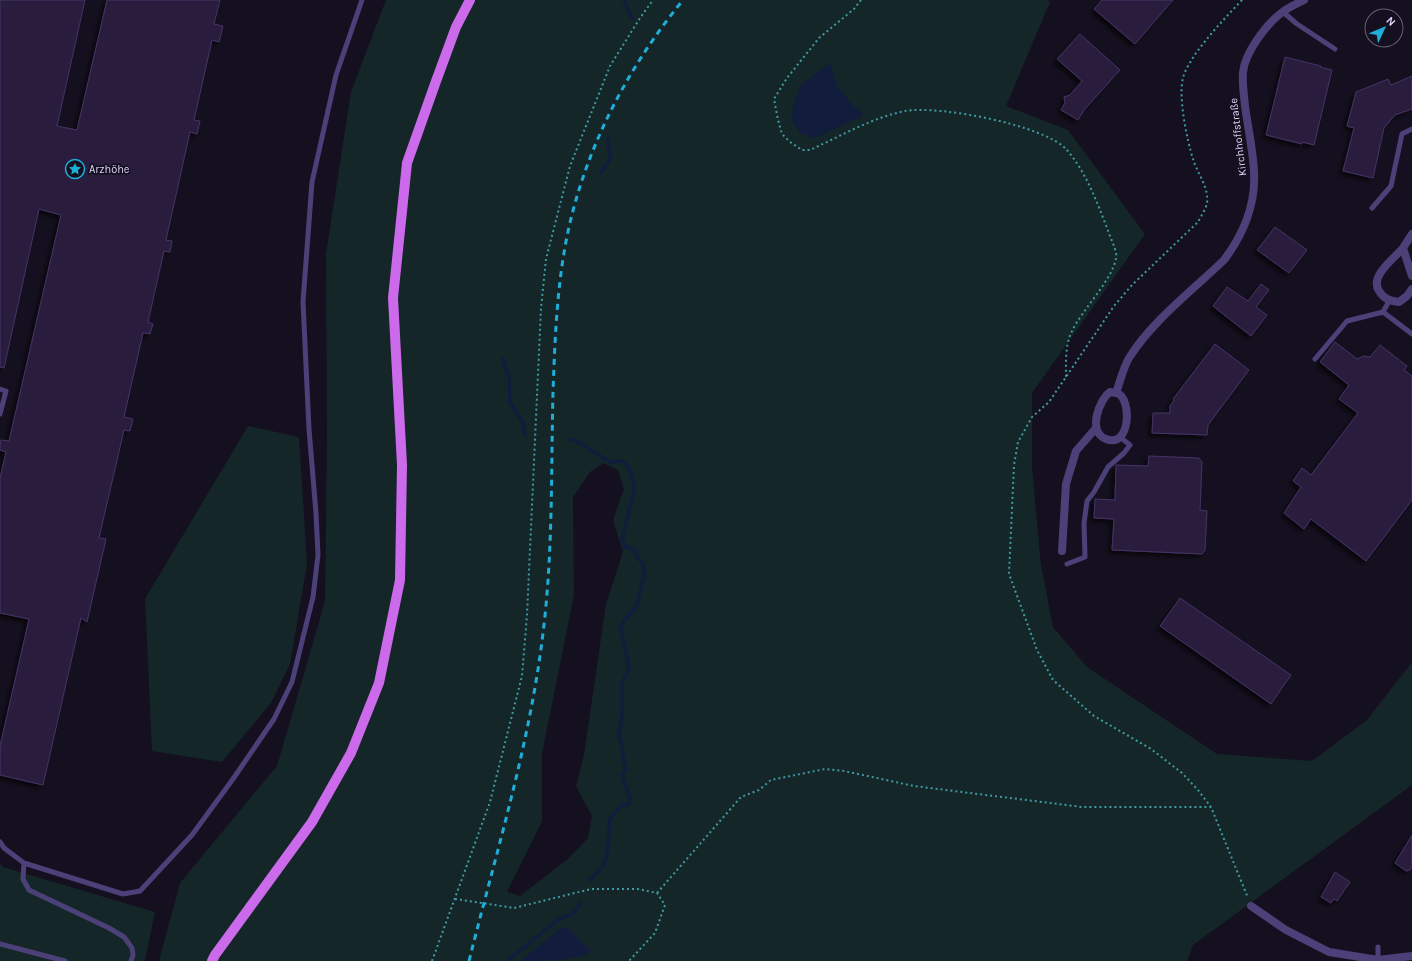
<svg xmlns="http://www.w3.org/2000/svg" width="1412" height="961" font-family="Karla,sans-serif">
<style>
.green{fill:#142628;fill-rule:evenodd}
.water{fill:#121c3c}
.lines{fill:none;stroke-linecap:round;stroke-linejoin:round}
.stream{stroke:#121c3c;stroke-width:3.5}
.building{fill:#291e3e;stroke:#453466;filter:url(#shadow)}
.path{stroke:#3e9ba3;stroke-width:2;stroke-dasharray:2 3;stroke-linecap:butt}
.service{stroke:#4b4178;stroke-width:5}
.minor{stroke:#4b4178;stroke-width:8}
.primary{stroke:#cb6aea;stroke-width:10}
.rail{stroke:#1faeda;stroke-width:3;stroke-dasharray:6 5;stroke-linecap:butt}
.labels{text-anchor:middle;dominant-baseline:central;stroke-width:3.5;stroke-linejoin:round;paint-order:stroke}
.street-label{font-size:11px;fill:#ddd4f9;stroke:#15101f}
.poi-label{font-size:11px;fill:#ddd4f9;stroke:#15101f;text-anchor:start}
</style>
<defs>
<filter id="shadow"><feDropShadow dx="-3.5" dy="3.5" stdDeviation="2" flood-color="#0009"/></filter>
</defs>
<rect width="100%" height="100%" fill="#15101f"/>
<path class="green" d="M 386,0 L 1047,0 L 1050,2 L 1006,106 L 1068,130 L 1145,234 L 1032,393 L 1032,468 L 1041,565 L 1053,627 L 1087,667 L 1217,754 L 1312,761 L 1367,720 L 1412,662 L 1412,785 L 1193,945 L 1187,961 L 159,961 L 180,883 L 277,766 L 325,601 L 327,438 L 326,254 L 351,92 ZM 603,463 L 618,470 L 624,489 L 613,520 L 623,552 L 606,604 L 584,755 L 576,786 L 592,816 L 588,838 L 569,858 L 520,896 L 507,892 L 542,821 L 542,753 L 574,595 L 573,497 L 590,472 Z
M 248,426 L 299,437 L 307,564 L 290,664 L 271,703 L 222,762 L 152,751 L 145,599 Z
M 0,863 L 3,867 L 155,912 L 145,961 L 0,961 Z"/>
<path class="water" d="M 830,63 L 837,86 L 851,104 L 862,113 L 861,117 L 814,138 L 800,133 L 792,120 L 793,106 L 801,85 Z
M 562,927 L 568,928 L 591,951 C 581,961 536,961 520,961 Z"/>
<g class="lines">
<path class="stream" d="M 624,0 L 632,18
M 601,173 L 610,158 L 608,139
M 503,359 L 509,378 L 510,402 L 523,423 L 525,435
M 570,439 L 575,440 L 610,462 L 622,461 L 628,466 L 635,486 L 622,539 L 625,547 L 635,549 L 636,556 L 643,564 L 644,576 L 636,608 L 625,619 L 621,628 L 629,669 L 622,683 L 622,716 L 619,734 L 623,751 L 623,760 L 626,768 L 622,776 L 630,798 L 629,804 L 620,806 L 610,819 L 607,854 L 603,866 L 590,880
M 507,961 L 559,919 L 573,914 L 581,903"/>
</g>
<path class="building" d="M 0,0 L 85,0 L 57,126 L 77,130 L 107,0 L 220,0 L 214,24 L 223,26 L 219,42 L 212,40 L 194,120 L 200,121 L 197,134 L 190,132 L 166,240 L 172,241 L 170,252 L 164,251 L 148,322 L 153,324 L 150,334 L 143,333 L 124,417 L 133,419 L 130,431 L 124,430 L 99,538 L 106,539 L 87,622 L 81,618 L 43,785 L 0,775 L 0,746 L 29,619 L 0,613 L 0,478 L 6,452 L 0,450 L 0,446 L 1,440 L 9,441 L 61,215 L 39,209 L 4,368 L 0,367 Z
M 1102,0 L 1173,0 L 1135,44 L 1094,9 Z
M 1080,34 L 1120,70 L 1084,110 L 1078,120 L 1061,110 L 1065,103 L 1064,97 L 1070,95 L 1082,81 L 1057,59 Z
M 1285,57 L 1321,66 L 1320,67 L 1332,70 L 1314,145 L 1302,142 L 1302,144 L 1266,135 Z
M 1412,76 L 1412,109 L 1395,115 L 1384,128 L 1373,178 L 1343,171 L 1354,128 L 1347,126 L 1356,92 L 1388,79 L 1391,85 Z
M 1275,227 L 1307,250 L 1289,273 L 1257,250 Z
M 1261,284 L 1269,290 L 1256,307 L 1267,315 L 1251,336 L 1213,306 L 1227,287 L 1248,301 Z
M 1335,342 L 1357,359 L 1364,356 L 1370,357 L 1380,345 L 1407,366 L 1404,370 L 1412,376 L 1412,500 L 1366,561 L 1311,519 L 1304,529 L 1284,513 L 1301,487 L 1293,481 L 1302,468 L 1311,475 L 1358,413 L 1339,399 L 1349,385 L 1320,362 Z
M 1215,344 L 1249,370 L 1208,425 L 1207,435 L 1152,433 L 1153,413 L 1170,413 L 1170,406 L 1174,400 L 1173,399 Z
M 1149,456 L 1199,458 L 1202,462 L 1200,510 L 1207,511 L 1205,550 L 1202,554 L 1112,550 L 1114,519 L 1094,518 L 1095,499 L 1115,500 L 1116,465 L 1148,466 Z
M 1180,598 L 1291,675 L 1271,704 L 1160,626 Z
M 1412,835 L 1412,867 L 1410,870 L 1406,871 L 1395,863 Z
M 1335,872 L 1350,882 L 1337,901 L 1334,899 L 1331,903 L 1321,897 Z"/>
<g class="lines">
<path class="path" d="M 861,0 L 854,9 L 819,38 L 787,78 L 774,99 L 778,120 L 782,134 L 790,142 L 802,150 L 810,150 C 841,136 871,118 905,111 C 938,105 1045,125 1067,150 C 1090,177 1101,214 1114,246 C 1115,249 1117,254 1116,258 C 1113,279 1082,310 1072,331 C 1065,345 1066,362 1066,377
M 1242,0 C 1225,18 1208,36 1194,56 C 1190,63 1185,70 1183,78 C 1178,97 1187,140 1193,159 C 1197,173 1209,187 1207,203 C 1206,209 1201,216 1198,222 L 1132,285 L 1114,306 L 1049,402 L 1032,417 L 1018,442 L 1014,465 L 1009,574 L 1037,650 L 1053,680 L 1094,716 L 1151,749 L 1182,773 L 1198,790 L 1211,807 L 1248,898
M 657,893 L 741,797 L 759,790 L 771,780 L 825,769 L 844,771 L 914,786 L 1082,807 L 1211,807
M 455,899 L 514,908 L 591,889 L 638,889 L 657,893 L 665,905 L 655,933 L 629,961
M 432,961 L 490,802 L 522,676 L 527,615 L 541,308 L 546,259 L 570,166 L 610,66 L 640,18 L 653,0"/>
<path class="service" d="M 1283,12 L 1297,24 L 1335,49
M 1372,208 L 1391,186 L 1402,134 L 1412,129
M 1383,312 L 1389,301
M 1315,359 L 1347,321 L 1383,312 L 1412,334
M 0,389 L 6,391 L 0,414
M 1067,564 L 1085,557 L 1084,523 L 1087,501 L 1094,492 L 1108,467 L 1124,453 L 1130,445 L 1120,437
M 0,842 L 4,848 L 24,863 L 123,894 L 140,891 L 192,835 L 233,779 L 274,719 L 292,682 L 313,597 L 318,555 L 316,513 L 309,429 L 303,302 L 312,182 L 336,75 L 362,0
M 24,863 L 23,879 L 29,890 L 109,928 L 124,937 L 132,948 L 133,955 L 131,961
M 0,944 L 65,961
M 1378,960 L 1378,947"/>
<path class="minor" d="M 1412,234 C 1409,239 1406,243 1403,248 C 1395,258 1369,276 1379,291 C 1384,299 1390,301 1399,302 L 1407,296 L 1412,289
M 1403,248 L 1412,276
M 1110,392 C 1111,392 1116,393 1117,393 C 1132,398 1131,449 1106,439 C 1087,432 1099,400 1110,392 Z
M 1116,393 C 1120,382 1123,368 1129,358 C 1152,321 1193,290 1224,260 C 1243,235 1256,204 1254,172 C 1253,150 1248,128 1245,106 C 1244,95 1242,83 1243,72 C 1245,53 1265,26 1280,14 C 1287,8 1296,4 1304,0
M 1062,551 L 1066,484 L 1076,451 L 1096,428
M 1251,906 L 1286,930 L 1329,952 L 1378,960 L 1412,956"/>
<path class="primary" d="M 212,961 L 215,955 L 312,822 L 351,753 L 379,683 L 400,580 L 402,465 L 393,298 L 407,163 L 435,84 L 456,27 L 470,0"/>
<path class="rail" d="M 469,961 C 496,853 530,743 543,633 C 553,553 551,472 553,392 C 555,337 557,281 569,227 C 588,143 629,66 683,0"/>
</g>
<defs>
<symbol id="sight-ring" viewBox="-11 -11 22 22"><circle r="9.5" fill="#15101f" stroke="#1faeda" stroke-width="1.5"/><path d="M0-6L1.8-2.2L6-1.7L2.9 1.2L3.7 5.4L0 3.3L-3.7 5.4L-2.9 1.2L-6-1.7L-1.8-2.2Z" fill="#1faeda"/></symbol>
</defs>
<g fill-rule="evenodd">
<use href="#sight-ring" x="64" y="158" width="22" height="22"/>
</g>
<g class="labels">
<g class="street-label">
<text transform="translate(1238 137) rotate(-97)">Kirchhoffstraße</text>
</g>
<g class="poi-label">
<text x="89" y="169">Arzhöhe</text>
</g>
</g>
<g transform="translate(1384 28) rotate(46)"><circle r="19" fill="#15101f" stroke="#655e76"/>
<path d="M0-3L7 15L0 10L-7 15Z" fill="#1faeda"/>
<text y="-6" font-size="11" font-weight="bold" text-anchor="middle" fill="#ddd4f9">N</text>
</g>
</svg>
